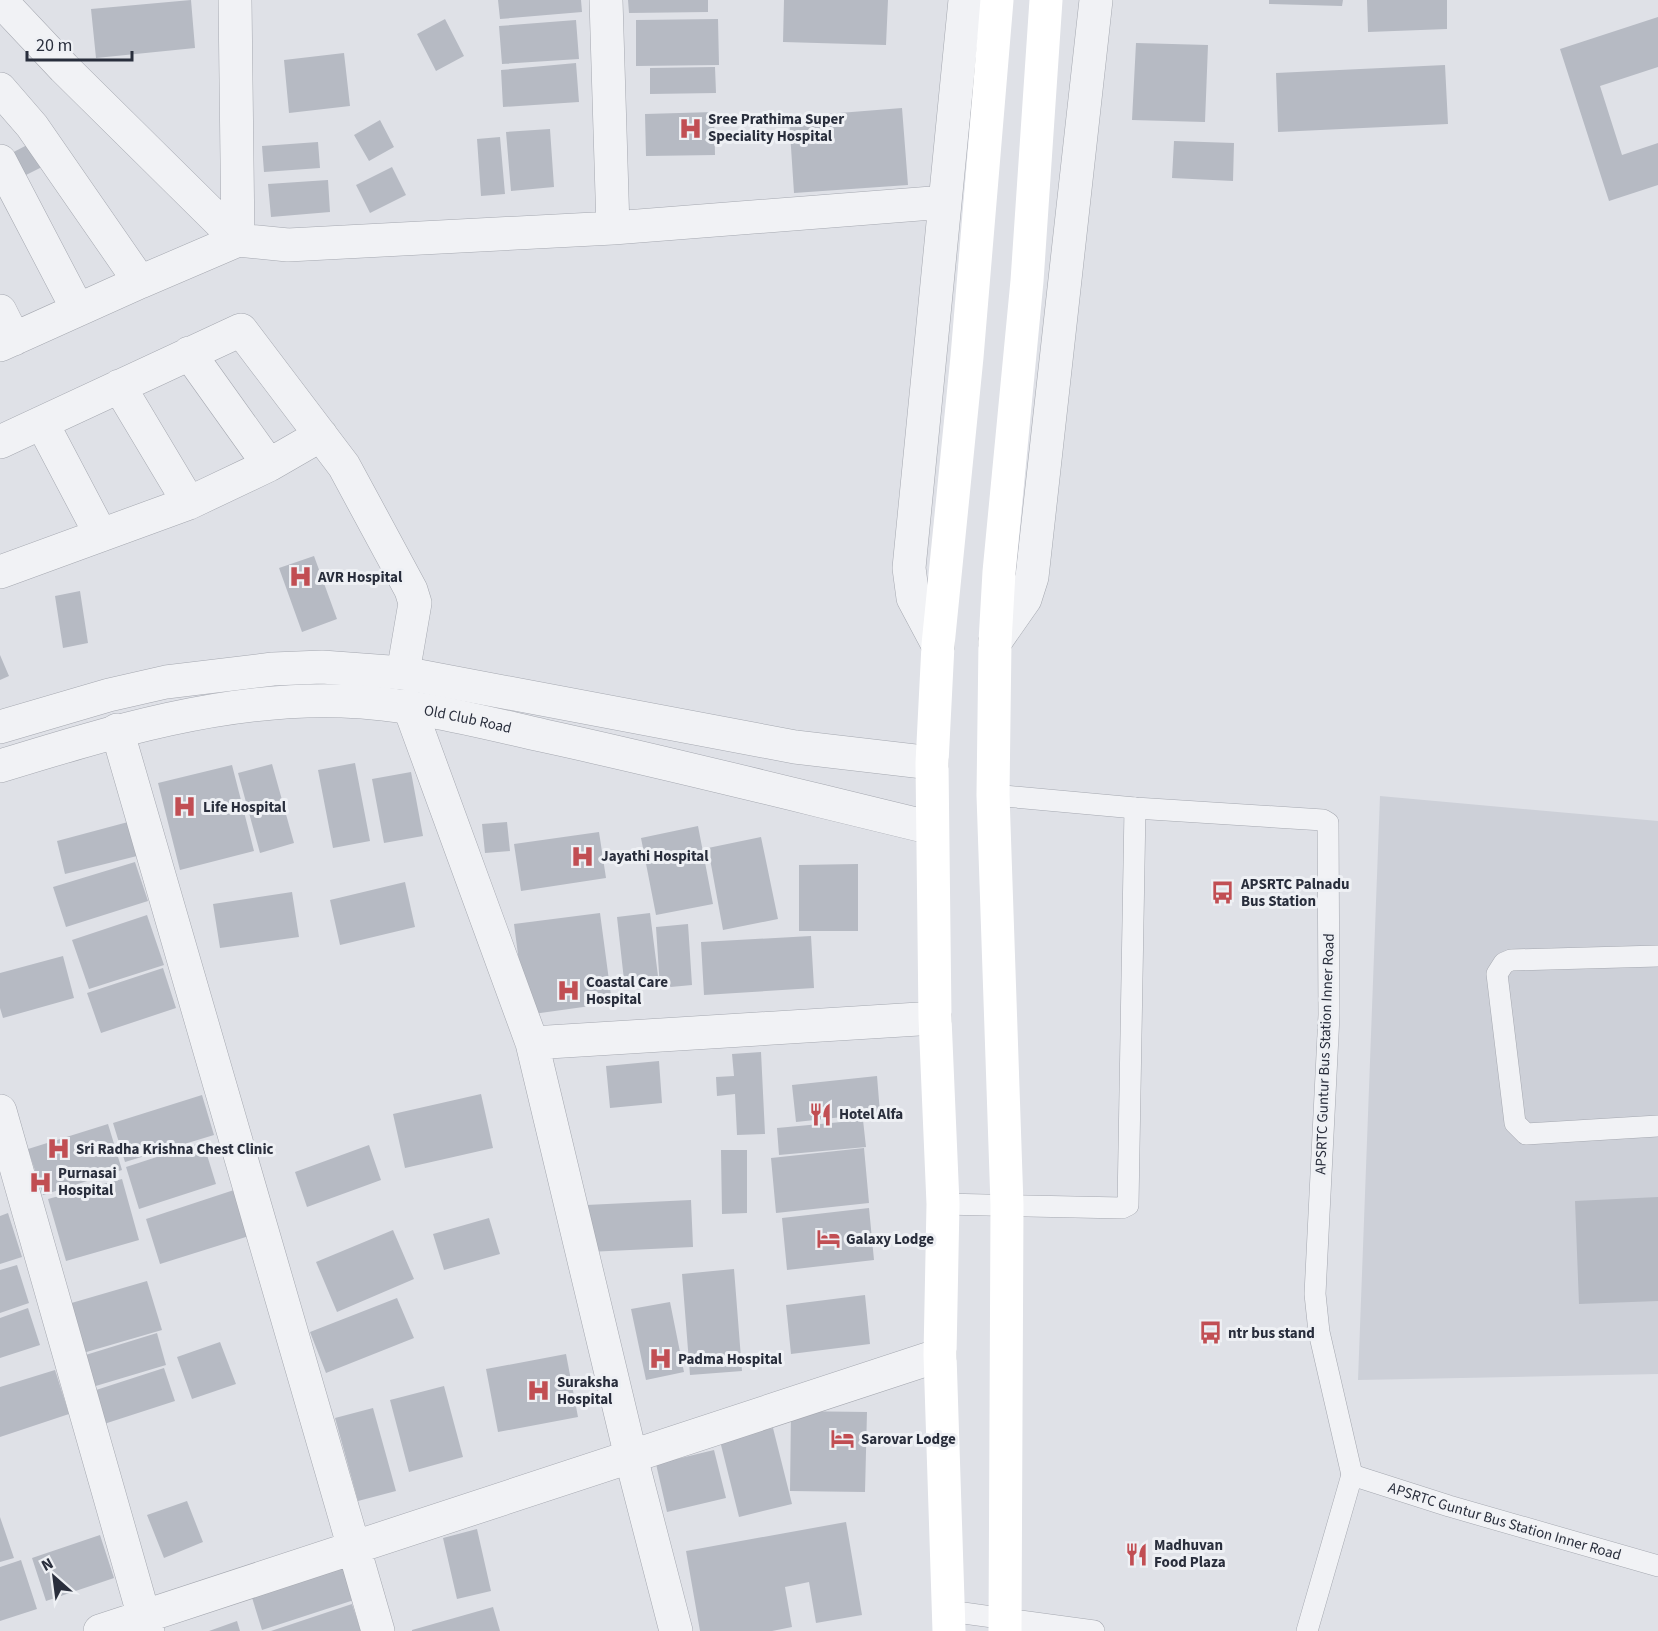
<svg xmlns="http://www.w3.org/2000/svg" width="1658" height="1631" font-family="'Source Sans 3',sans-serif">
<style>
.built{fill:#cdd0d8}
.building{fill:#b6bac3}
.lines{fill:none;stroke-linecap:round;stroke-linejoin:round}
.service-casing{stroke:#a5a8b0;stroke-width:22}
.minor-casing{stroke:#a5a8b0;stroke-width:34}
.tertiary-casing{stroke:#a5a8b0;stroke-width:34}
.service{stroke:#f1f2f5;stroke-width:21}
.minor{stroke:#f1f2f5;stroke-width:33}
.tertiary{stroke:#f1f2f5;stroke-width:33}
.secondary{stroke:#fff;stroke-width:33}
.labels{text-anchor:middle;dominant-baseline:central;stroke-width:6;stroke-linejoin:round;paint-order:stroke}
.poi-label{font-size:15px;font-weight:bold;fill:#292e3c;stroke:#eef0f4;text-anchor:start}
.street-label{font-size:15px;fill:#292e3c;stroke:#eef0f4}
</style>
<rect width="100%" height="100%" fill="#dfe1e7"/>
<path class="built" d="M 1380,796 L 1658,821 L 1658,1374 L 1358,1380 Z"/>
<path class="building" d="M 191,0 L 195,48 L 96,58 L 91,9 Z
M 498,0 L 581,0 L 582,12 L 500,19 Z
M 628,0 L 708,0 L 708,12 L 629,13 Z
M 784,0 L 888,0 L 886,45 L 783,42 Z
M 1269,0 L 1343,0 L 1342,6 L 1269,4 Z
M 1367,0 L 1447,0 L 1447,29 L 1368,32 Z
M 1658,17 L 1658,67 L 1600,86 L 1622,155 L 1658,143 L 1658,185 L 1609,201 L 1560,49 Z
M 445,19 L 464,56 L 436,71 L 417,34 Z
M 718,19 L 719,65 L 636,66 L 636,20 Z
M 576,20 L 579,59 L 502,64 L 499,26 Z
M 1136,43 L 1208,45 L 1205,122 L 1132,120 Z
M 344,53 L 350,106 L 289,113 L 284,60 Z
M 576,63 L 579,102 L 503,107 L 501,70 Z
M 1445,65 L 1448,124 L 1278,132 L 1276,73 Z
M 715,67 L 716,93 L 650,94 L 650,68 Z
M 902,108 L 908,185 L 794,193 L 789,117 Z
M 714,112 L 715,155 L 646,156 L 645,114 Z
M 380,120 L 394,147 L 369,161 L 354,135 Z
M 550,129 L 554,187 L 511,191 L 506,132 Z
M 500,137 L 505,194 L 481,196 L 477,139 Z
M 1174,141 L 1234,143 L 1233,181 L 1172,178 Z
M 318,142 L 320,168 L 264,172 L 262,146 Z
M 29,144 L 42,167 L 18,179 L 6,156 Z
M 392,167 L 406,195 L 370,213 L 356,185 Z
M 328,180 L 330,212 L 271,217 L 268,184 Z
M 314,556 L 337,619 L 302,632 L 279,568 Z
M 80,591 L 88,643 L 63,648 L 55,596 Z
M 0,655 L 9,676 L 0,680 Z
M 355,763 L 370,841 L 333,848 L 318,770 Z
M 272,764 L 294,843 L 260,853 L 238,773 Z
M 232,765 L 254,851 L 180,870 L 158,783 Z
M 411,772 L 423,836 L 384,843 L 372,779 Z
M 128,822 L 137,856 L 65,874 L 57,841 Z
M 507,822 L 510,851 L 485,853 L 482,824 Z
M 698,826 L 713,904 L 656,915 L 641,838 Z
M 599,832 L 606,878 L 521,891 L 514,844 Z
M 761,837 L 778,919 L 723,930 L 708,848 Z
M 135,862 L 148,901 L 66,927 L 53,887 Z
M 858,864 L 858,931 L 799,931 L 799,865 Z
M 405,882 L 415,927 L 340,945 L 330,900 Z
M 292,892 L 299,937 L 220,948 L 213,904 Z
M 600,913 L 612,1003 L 526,1015 L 514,924 Z
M 650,913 L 658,976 L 624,980 L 617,917 Z
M 147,915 L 164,965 L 89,989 L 72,940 Z
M 688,924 L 692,985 L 660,988 L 656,927 Z
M 811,936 L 814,988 L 704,995 L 701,942 Z
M 63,956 L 74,998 L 3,1018 L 0,1008 L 0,973 Z
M 163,968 L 176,1008 L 101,1033 L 87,993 Z
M 761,1052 L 765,1134 L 737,1135 L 735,1094 L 717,1096 L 716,1077 L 734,1076 L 732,1054 Z
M 659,1061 L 662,1103 L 610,1108 L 606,1066 Z
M 877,1076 L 880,1113 L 796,1122 L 792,1085 Z
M 481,1094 L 493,1148 L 405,1168 L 393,1114 Z
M 202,1095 L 214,1135 L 125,1162 L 113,1123 Z
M 863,1120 L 866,1147 L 779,1155 L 777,1128 Z
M 108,1124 L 122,1170 L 43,1195 L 28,1149 Z
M 203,1142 L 216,1184 L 139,1209 L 126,1167 Z
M 369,1145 L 381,1180 L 307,1207 L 295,1172 Z
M 864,1148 L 869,1203 L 776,1213 L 771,1158 Z
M 721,1150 L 747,1150 L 747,1213 L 722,1214 Z
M 122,1179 L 139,1240 L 66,1261 L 48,1199 Z
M 234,1190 L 249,1236 L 160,1264 L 146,1219 Z
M 1658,1197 L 1658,1301 L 1579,1304 L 1575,1201 Z
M 691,1200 L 693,1247 L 588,1252 L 586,1205 Z
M 869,1208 L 874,1260 L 787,1270 L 782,1218 Z
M 8,1213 L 22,1257 L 0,1264 L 0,1216 Z
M 489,1218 L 500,1254 L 444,1270 L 433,1234 Z
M 393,1230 L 414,1279 L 337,1312 L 316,1262 Z
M 17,1265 L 29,1303 L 0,1313 L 0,1270 Z
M 734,1269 L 742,1371 L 690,1375 L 682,1274 Z
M 147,1281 L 162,1330 L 83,1353 L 68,1304 Z
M 865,1295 L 870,1344 L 791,1354 L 786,1305 Z
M 397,1298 L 414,1338 L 326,1373 L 310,1332 Z
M 670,1302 L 684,1372 L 646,1380 L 631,1309 Z
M 28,1308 L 40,1345 L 0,1358 L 0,1318 Z
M 157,1333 L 166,1365 L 89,1388 L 79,1357 Z
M 220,1342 L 236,1384 L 192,1399 L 177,1357 Z
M 566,1354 L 578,1417 L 498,1432 L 486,1369 Z
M 164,1368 L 175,1401 L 104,1424 L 93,1391 Z
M 55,1370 L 69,1414 L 0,1437 L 0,1387 Z
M 444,1386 L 463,1457 L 409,1472 L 390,1400 Z
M 373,1408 L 396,1491 L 358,1501 L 335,1418 Z
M 791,1411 L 867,1412 L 865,1492 L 790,1491 Z
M 773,1428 L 792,1504 L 739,1517 L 720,1441 Z
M 714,1450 L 726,1498 L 667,1512 L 656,1464 Z
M 187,1501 L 203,1542 L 164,1558 L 147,1515 Z
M 0,1517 L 14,1558 L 0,1562 Z
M 846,1522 L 862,1615 L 816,1623 L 809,1582 L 785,1587 L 792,1627 L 772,1631 L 700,1631 L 686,1551 Z
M 477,1529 L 491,1591 L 457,1599 L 443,1538 Z
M 100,1535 L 114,1578 L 46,1601 L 32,1558 Z
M 340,1558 L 354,1600 L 262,1630 L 249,1588 Z
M 21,1560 L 37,1609 L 0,1621 L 0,1567 Z
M 352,1604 L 361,1631 L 271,1631 Z
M 493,1607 L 500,1631 L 412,1631 L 412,1630 Z
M 237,1621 L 240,1631 L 209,1631 Z"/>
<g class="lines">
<defs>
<g id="service">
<path d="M 993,795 L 1135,808 L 1323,820 L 1328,823 L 1329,1015 L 1315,1294 L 1319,1332 L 1352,1475"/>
<path d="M 1658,956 L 1511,960 L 1504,963 L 1497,974 L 1515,1123 L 1526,1134 L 1658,1126"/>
<path d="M 943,1204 L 1122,1208 L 1128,1205 L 1135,808"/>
<path d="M 949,1611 L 1094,1631"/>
<path id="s1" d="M 1307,1631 L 1352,1475 L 1449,1506 L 1658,1566"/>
</g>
<path id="minor" d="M 0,0 L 64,68 L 238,240 L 288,245 L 613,228 L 945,202
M 606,0 L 613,228
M 0,89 L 32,126 L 140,282 L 0,345
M 0,161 L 78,310
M 140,282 L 238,240 L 235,0
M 0,311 L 14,339
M 189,353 L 269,465
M 119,386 L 189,503
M 42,423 L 101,535
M 0,442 L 241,330 L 344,466 L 411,590 L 415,603 L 403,673
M 0,572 L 189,503 L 269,465 L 321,435
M 995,642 L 1025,599 L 1032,577 L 1096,0
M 938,645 L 913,598 L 909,568 L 965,0
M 409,706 L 532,1043 L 631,1457 L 676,1631
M 117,730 L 378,1631
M 532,1043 L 935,1018
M 0,1111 L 148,1631
M 100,1631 L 940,1355"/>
<g id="tertiary">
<path d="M 0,727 L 109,695 L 166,682 L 273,669 L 322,667 L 403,673 L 795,747 L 932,763"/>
<path id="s2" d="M 0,766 C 111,732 225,697 342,701 C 411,703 478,721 545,736 C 674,764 803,797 932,828"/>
</g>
</defs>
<use href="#service" class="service-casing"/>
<use href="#minor" class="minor-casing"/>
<use href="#tertiary" class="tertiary-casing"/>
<use href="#service" class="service"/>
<use href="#minor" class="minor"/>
<use href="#tertiary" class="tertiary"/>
<path class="secondary" d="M 949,1631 L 940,1355 L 943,1204 L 935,1018 L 932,763 L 938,645 L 967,357 L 997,0
M 1005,1631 L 1007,1205 L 993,795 L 995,642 L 999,572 L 1027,281 L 1046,0"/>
</g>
<defs>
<symbol id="hospital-bare" viewBox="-9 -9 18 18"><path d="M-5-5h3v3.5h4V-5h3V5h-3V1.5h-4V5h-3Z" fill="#c14e53" stroke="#eef0f4" stroke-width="2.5" paint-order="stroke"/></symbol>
<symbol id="bus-bare" viewBox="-9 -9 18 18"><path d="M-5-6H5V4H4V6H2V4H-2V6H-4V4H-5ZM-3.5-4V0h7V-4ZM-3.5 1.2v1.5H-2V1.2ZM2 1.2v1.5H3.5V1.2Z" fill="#c14e53" stroke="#eef0f4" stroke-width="2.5" paint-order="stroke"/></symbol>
<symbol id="restaurant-bare" viewBox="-9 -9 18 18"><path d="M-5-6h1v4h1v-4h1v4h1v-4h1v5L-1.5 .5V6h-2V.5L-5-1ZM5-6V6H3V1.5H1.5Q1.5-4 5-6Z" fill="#c14e53" stroke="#eef0f4" stroke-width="2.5" paint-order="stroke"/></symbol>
<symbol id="hotel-bare" viewBox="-9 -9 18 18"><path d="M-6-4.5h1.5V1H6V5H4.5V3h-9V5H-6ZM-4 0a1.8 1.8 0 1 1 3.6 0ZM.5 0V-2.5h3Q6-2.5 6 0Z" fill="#c14e53" stroke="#eef0f4" stroke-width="2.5" paint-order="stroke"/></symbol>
</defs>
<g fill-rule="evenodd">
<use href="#hospital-bare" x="674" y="112" width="33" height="33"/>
<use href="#hospital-bare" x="284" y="560" width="33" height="33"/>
<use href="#hospital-bare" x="168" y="790" width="33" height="33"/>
<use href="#hospital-bare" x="566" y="840" width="33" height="33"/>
<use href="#bus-bare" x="1206" y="876" width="33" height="33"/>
<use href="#hospital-bare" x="552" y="974" width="33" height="33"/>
<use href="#restaurant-bare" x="804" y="1098" width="33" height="33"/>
<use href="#hospital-bare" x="42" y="1132" width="33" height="33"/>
<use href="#hospital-bare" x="24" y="1166" width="33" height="33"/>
<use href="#hotel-bare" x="812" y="1222" width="33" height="33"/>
<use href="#bus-bare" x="1194" y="1316" width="33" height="33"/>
<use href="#hospital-bare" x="644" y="1342" width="33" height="33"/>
<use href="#hospital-bare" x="522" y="1374" width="33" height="33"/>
<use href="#hotel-bare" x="826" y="1422" width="33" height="33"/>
<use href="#restaurant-bare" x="1120" y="1538" width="33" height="33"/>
</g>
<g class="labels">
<g class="poi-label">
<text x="708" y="119">Sree Prathima Super<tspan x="708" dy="17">Speciality Hospital</tspan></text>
<text x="318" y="577">AVR Hospital</text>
<text x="203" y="807">Life Hospital</text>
<text x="601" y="856">Jayathi Hospital</text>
<text x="1241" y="884">APSRTC Palnadu<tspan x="1241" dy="17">Bus Station</tspan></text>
<text x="586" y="982">Coastal Care<tspan x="586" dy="17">Hospital</tspan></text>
<text x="839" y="1114">Hotel Alfa</text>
<text x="76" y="1149">Sri Radha Krishna Chest Clinic</text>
<text x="58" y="1173">Purnasai<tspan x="58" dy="17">Hospital</tspan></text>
<text x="846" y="1239">Galaxy Lodge</text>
<text x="1228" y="1333">ntr bus stand</text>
<text x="678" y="1359">Padma Hospital</text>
<text x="557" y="1382">Suraksha<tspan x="557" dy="17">Hospital</tspan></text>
<text x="861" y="1439">Sarovar Lodge</text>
<text x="1154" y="1545">Madhuvan<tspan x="1154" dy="17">Food Plaza</tspan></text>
</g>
<g class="street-label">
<text stroke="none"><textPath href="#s2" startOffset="477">Old Club Road</textPath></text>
<text transform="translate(1325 1054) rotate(-88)">APSRTC Guntur Bus Station Inner Road</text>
<text stroke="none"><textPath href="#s1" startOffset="322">APSRTC Guntur Bus Station Inner Road</textPath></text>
</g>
</g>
<g transform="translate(54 1577) rotate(332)" stroke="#eef0f4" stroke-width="4.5" paint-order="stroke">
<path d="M0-4.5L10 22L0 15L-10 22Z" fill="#292e3c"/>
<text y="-9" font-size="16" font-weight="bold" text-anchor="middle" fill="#292e3c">N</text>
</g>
<path d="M27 51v9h105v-9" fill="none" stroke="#292e3c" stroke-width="3"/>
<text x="36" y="51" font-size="18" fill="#292e3c" stroke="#eef0f4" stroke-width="4.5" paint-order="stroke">20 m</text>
</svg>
